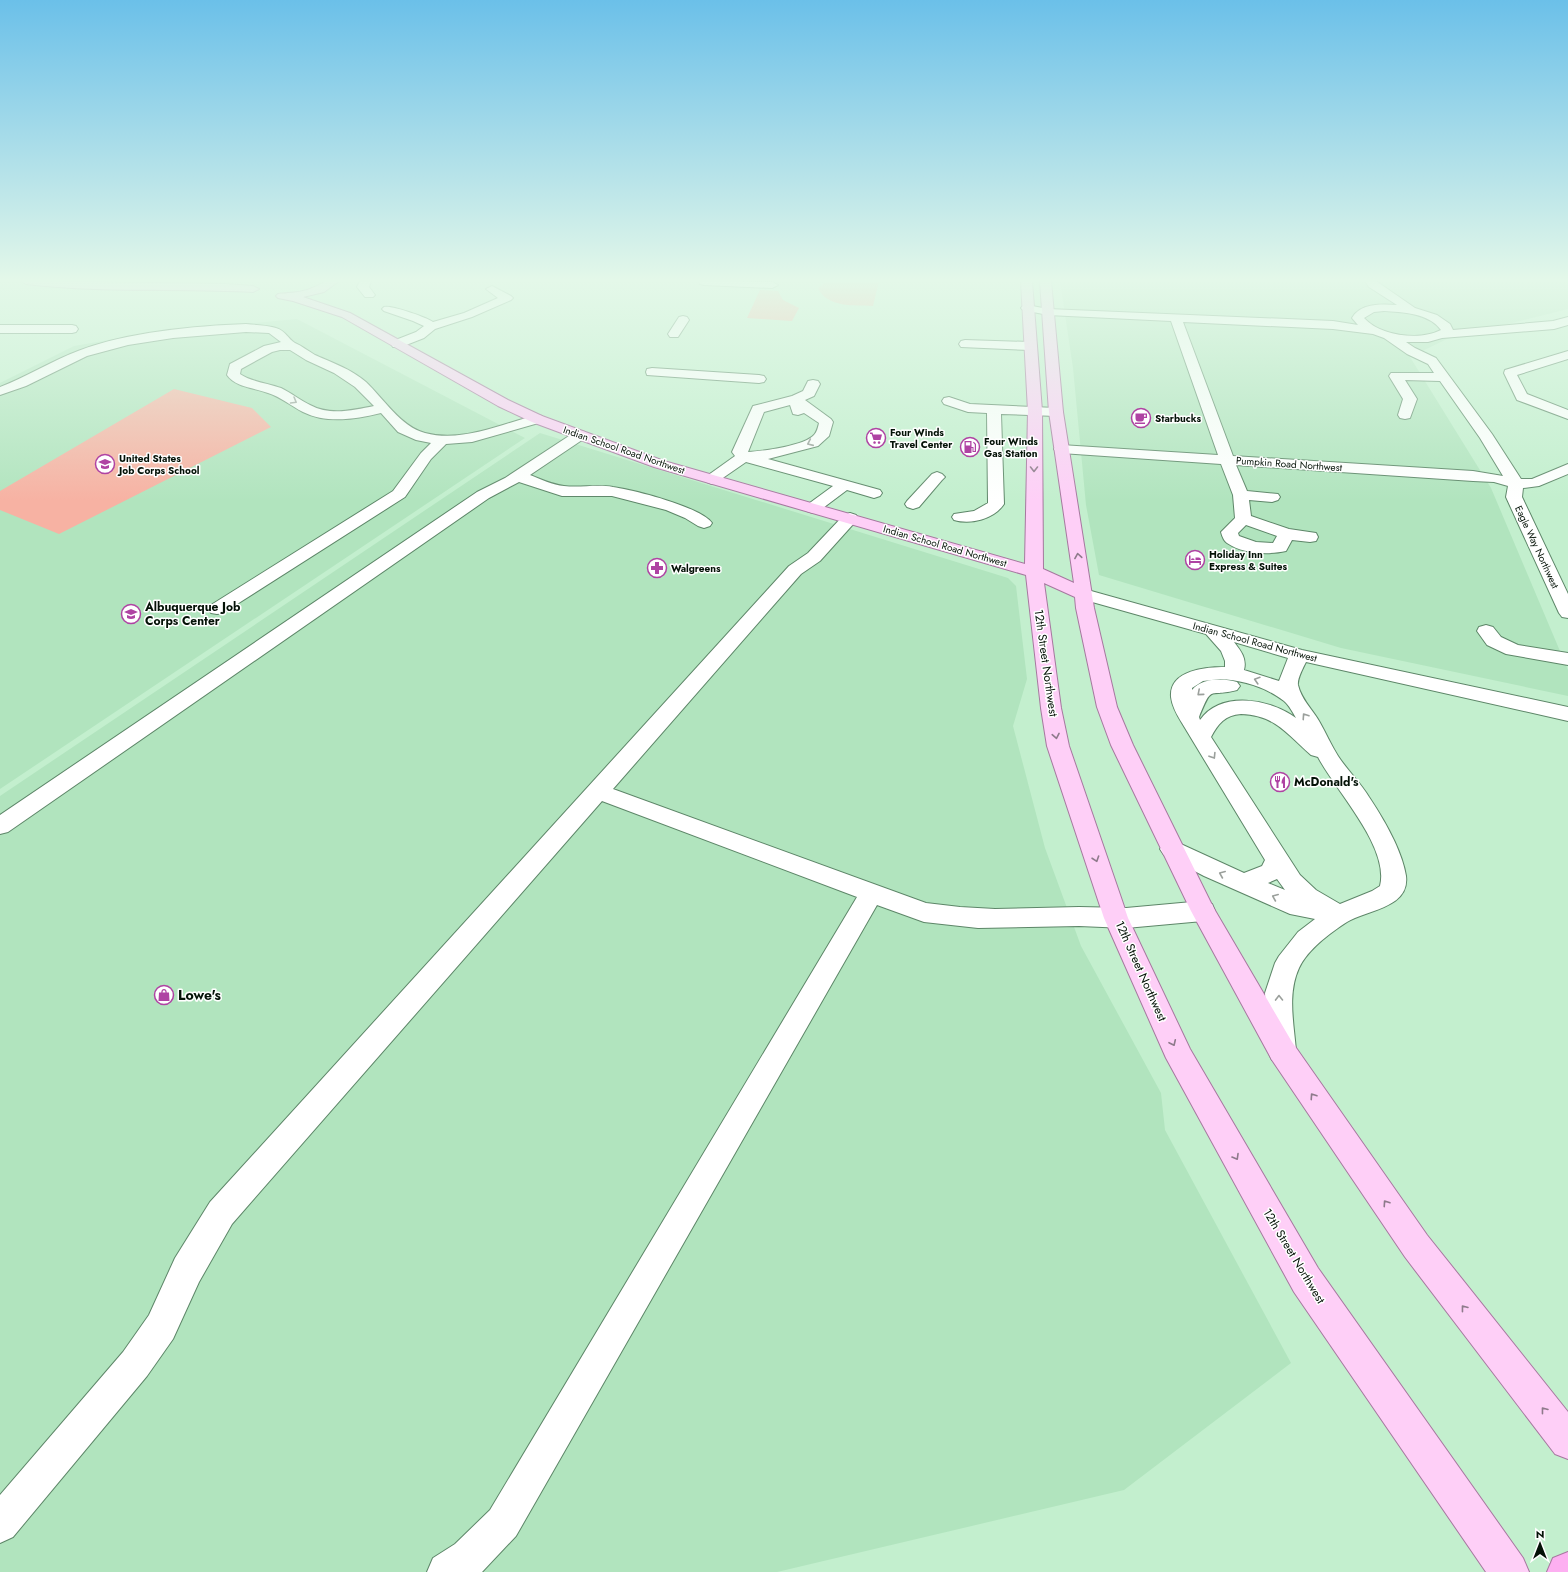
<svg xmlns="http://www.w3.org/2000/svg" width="1568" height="1572" font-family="Jost,sans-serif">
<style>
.built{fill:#b1e4be}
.green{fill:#f7b2a3}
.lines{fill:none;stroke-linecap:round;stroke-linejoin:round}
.minor-casing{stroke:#5d8668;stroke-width:2}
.major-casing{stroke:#a6789f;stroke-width:2}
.highway-casing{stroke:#a6789f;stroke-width:2}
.minor{fill:#fff;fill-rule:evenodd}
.major{fill:#fecff7;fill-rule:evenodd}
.highway{fill:#fdaff1;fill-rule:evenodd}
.oneway{stroke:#9ba09c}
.oneway2{stroke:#8e7a8b}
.labels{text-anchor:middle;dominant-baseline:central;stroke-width:3;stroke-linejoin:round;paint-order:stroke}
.far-poi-label{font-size:10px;font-weight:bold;fill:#041207;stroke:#fff;text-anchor:start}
.far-street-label{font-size:10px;fill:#041207;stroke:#fff}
.poi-label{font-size:12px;font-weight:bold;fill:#041207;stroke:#fff;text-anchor:start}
.street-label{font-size:12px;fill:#041207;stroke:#fff}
.near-poi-label{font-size:14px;font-weight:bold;fill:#041207;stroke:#fff;text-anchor:start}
</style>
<rect width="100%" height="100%" fill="#c3efce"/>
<path class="built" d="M 1060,281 L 1568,281 L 1568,309 L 1447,339 L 1410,357 L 1491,488 L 1568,670 L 1568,696 L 1341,648 L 1099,575 L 1086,505 L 1073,368 Z
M 297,319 L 525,438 L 0,789 L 0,383 L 74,346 L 154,332 Z
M 540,433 L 1008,578 L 1016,586 L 1027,679 L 1013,726 L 1045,848 L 1081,946 L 1161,1093 L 1165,1130 L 1291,1363 L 1124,1490 L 777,1572 L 0,1572 L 0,796 Z"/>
<path class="green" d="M 827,281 L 879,281 L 873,306 C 855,305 827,308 818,288 Z
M 760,290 L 778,291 L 783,300 L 799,308 L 792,321 L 747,318 Z
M 174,389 L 252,408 L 271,427 L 59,534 L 0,510 L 0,491 Z"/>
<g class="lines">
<defs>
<path id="minor" d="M 360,281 L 371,281 L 369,287 L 375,295 L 373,297 L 365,297 L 357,287 Z
M 699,281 L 772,282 L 778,285 L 772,288 L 704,285 L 700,284 Z
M 1365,281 L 1376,281 L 1415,308 L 1437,315 L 1450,324 L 1453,330 L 1553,321 L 1568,317 L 1568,325 L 1554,329 L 1442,338 L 1428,342 L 1406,342 L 1415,348 L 1436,358 L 1492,434 L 1521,479 L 1532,479 L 1568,464 L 1568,474 L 1539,486 L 1523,488 L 1522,497 L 1568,594 L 1568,618 L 1562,617 L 1559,613 L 1506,497 L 1508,486 L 1494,482 L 1473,481 L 1236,465 L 1247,491 L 1278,494 L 1280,497 L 1278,500 L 1272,502 L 1249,500 L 1251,516 L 1289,529 L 1316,533 L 1318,537 L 1316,541 L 1310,542 L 1292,540 L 1286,551 C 1268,555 1243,554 1227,543 C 1224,541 1222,536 1221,532 L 1235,518 L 1233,495 L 1221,464 L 1061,453 L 1056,452 L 1054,449 L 1056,446 L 1061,445 L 1218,455 L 1171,321 L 1048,315 L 1023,310 L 1021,308 L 1023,306 L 1027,305 L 1048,309 L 1333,321 L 1358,325 L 1352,318 C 1360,303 1382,304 1397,305 L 1369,287 ZM 1384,311 C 1402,312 1429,313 1441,330 C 1420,341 1380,336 1364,318 L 1374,312 ZM 1183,322 L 1333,329 L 1373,334 L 1384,338 L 1407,354 L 1428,364 L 1434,373 L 1391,373 L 1389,376 L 1403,399 L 1398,415 L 1400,418 L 1405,419 L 1410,418 L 1417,399 L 1405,380 L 1440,381 L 1480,438 L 1503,476 L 1473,471 L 1233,456 ZM 1246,525 L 1277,536 L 1273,543 L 1256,542 L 1239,536 L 1238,533 Z
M 492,286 L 511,296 L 513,298 L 511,300 L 472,317 L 435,329 L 424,338 L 401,347 L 393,347 L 391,344 L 393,341 L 416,332 L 424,326 L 413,321 L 384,311 L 382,309 L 384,307 C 391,305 426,317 433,322 L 464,313 L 498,298 L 486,289 Z
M 683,316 L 687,317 L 689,320 L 678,337 L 670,337 L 668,334 L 679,317 Z
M 246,324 C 256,325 267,325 276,328 C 286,331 288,339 295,343 C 302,346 308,351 315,355 C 333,363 351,369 366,382 C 383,398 401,427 425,433 C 462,443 501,424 537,415 L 542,416 L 544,419 L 542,422 L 472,442 L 446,444 L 431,459 L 405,497 L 223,613 L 217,614 L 211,613 L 208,609 L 211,605 L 393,491 L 421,453 L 431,443 L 416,440 L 398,432 L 381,413 C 356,419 327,424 303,412 C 291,406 281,397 268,393 C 255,388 235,387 227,375 L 230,364 L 264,346 L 281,342 L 269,333 L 246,332 L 173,338 L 128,345 L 87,356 L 26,386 L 0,395 L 0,387 C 27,377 51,361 78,351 C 127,332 194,326 246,324 ZM 280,350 L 290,350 L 306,360 L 334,373 L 355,387 L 374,406 C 354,410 330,416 310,405 C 300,400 291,393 281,388 C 267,383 252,382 240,374 L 241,369 L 272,352 Z
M 0,325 L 72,325 L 76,326 L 78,329 L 76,332 L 72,333 L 0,333 Z
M 965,340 L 1030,342 L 1034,343 L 1036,346 L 1034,349 L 1030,350 L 961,347 L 959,344 L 961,341 Z
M 1568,351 L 1568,359 L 1517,375 L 1527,394 L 1568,410 L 1568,419 L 1517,400 L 1504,373 L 1505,370 Z
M 652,368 L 759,375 L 764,376 L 766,379 L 764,382 L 759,383 L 647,375 L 646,372 L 647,369 Z
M 813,380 L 818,381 L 820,384 L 814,396 L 805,400 L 831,419 L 833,422 L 829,436 L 818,446 L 768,459 L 880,490 L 882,493 L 880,496 L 874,498 L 847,490 L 819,511 L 813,513 L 807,511 L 805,508 L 807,505 L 833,486 L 746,462 L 717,482 L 712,484 L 707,482 L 704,479 L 707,476 L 735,456 L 732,452 L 753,406 L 792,396 L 803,391 L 808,381 ZM 790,405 L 793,414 L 798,415 L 804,413 L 819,423 C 818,427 817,432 814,435 C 804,446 763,451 748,452 L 764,412 Z
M 949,397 L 970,404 L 1056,408 L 1061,409 L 1063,412 L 1061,415 L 1056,416 L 1001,414 L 1004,504 C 994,519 971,525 954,520 L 952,517 L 954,514 L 974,511 L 988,503 L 987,413 L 968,412 L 944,404 L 942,401 L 944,398 Z
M 580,431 L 585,432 L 587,435 L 585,438 L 530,475 C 540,479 553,485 564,486 C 580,488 597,484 613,487 C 634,490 701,507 712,523 L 710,526 L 704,528 L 698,526 L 685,518 L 666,510 L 612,496 L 562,496 L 519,482 L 489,498 L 8,832 L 0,834 L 0,815 L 477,492 L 505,478 L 575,432 Z
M 937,472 L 942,474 L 945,477 L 942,480 L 919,507 L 913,509 L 907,507 L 905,504 L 907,501 L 932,474 Z
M 850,513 L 856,515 L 858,518 L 856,521 L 820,561 L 801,574 L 613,789 L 926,903 L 960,907 L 995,909 L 1079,907 L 1126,908 L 1203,901 L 1212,904 L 1215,911 L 1212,918 L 1203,921 L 1126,928 L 1079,926 L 978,928 L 924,922 L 877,905 L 516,1536 L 482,1572 L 427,1572 L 433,1558 L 455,1544 L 490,1510 L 857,897 L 602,801 L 232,1224 L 199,1282 L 173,1339 L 147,1376 L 13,1537 L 0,1543 L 0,1495 L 123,1352 L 149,1315 L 175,1258 L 210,1202 L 789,566 L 808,553 L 844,515 Z
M 1084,589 L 1302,650 L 1568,707 L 1568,721 L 1306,662 C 1303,668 1297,679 1298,685 C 1301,699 1312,709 1319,721 C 1326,733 1331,745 1338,756 C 1347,770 1360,782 1369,797 C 1383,818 1402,850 1406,876 C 1410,908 1367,910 1347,922 C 1330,933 1308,949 1299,968 C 1287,994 1294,1024 1296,1051 L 1292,1060 L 1282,1063 L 1272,1060 L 1268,1051 L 1265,993 L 1275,963 L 1279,956 L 1298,932 L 1315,919 L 1290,914 L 1204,876 L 1164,855 L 1160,849 L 1164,843 L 1172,840 L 1244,873 L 1262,866 L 1265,860 L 1182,723 C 1177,715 1172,706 1171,697 C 1169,670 1206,667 1225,667 L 1225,661 L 1221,651 L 1206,634 L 1078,598 L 1075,594 L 1078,590 ZM 1234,642 L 1288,658 L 1279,681 L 1244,670 C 1247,659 1241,651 1234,642 ZM 1220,679 C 1242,680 1266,687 1284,701 C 1289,705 1293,713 1296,718 C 1271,699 1221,690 1200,720 L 1199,717 C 1213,683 1208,698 1237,690 L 1240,686 L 1237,682 C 1223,678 1202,678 1192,690 L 1192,688 L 1203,681 ZM 1241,714 C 1275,715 1287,734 1311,755 L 1318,757 C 1335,790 1390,847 1380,886 L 1372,891 L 1340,904 L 1316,890 L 1300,875 L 1211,737 C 1218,724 1225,715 1241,714 ZM 1277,879 L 1285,890 L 1268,883 Z
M 1486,625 L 1493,627 L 1501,637 L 1518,645 L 1568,653 L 1568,665 L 1506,654 L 1487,645 L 1477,631 L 1479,627 Z"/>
<path id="major" d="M 21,281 L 225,284 L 253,286 L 259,289 L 253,292 C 177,288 101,293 26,284 Z
M 326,281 L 339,281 L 324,292 L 303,297 L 350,313 L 508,400 L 542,416 L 664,461 L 1025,564 L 1028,411 L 1021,281 L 1032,281 L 1042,411 L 1043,569 L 1074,583 L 1049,412 L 1040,281 L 1051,281 L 1063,412 L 1094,608 L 1117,707 L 1133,745 L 1213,907 L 1292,1042 L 1427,1235 L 1568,1412 L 1568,1459 L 1555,1454 L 1405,1257 L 1272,1060 L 1191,911 L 1111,745 L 1097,707 L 1076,608 L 1075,597 L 1044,583 L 1061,708 L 1069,746 L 1128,918 L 1190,1049 L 1318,1268 L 1523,1558 L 1529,1572 L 1486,1572 L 1294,1292 L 1166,1058 L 1104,918 L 1047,746 L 1041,708 L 1026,575 L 654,467 L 575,438 L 532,422 L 498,406 L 342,317 L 293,301 L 278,298 L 276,296 L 278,294 C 282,293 284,294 288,293 C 301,293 315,288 326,281 Z"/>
<path id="highway" d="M 1568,1552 L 1568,1572 L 1547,1572 L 1553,1558 Z"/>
</defs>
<use href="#minor" class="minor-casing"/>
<use href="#major" class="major-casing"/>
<use href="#highway" class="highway-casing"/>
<use href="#minor" class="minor"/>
<use href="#major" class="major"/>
<use href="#highway" class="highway"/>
</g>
<defs><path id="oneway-chevron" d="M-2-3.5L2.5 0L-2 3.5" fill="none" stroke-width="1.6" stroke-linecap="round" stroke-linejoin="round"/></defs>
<g class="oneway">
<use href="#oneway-chevron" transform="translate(294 401) rotate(30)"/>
<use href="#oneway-chevron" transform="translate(810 443) rotate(156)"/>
<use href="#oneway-chevron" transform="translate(1257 680) rotate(-163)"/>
<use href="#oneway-chevron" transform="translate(1200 693) rotate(139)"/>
<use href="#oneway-chevron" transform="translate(1305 716) rotate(-124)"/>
<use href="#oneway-chevron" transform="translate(1213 756) rotate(58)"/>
<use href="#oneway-chevron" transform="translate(1222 874) rotate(-157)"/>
<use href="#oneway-chevron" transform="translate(1275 897) rotate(-157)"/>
<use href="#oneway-chevron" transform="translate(1279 998) rotate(-91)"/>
</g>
<g class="oneway2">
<use href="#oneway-chevron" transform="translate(1034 469) rotate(90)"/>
<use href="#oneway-chevron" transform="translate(1078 556) rotate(-99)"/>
<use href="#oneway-chevron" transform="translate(1056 736) rotate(79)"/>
<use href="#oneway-chevron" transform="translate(1096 859) rotate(71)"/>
<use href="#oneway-chevron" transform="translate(1173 1043) rotate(65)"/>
<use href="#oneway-chevron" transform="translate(1313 1096) rotate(-124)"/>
<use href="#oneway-chevron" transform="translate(1236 1157) rotate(60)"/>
<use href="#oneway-chevron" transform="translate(1386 1203) rotate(-124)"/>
<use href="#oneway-chevron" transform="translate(1464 1308) rotate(-128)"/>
<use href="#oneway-chevron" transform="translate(1544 1410) rotate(-128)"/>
</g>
<linearGradient id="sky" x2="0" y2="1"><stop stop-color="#6bc0e9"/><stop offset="0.56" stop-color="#e4f8e9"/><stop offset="1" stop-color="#e4f8e9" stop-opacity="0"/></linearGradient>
<rect width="1568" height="501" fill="url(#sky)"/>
<defs>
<symbol id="cafe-ring" viewBox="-11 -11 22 22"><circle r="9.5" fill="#fff" stroke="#af43a3" stroke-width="1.5"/><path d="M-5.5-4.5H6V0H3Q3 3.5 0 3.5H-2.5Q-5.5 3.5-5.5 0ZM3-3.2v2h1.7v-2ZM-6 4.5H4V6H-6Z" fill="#af43a3"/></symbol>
<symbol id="supermarket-ring" viewBox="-11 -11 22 22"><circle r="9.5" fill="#fff" stroke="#af43a3" stroke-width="1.5"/><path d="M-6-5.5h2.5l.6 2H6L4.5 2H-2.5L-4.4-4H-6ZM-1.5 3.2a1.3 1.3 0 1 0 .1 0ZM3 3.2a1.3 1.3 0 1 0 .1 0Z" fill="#af43a3"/></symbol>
<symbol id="fuel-ring" viewBox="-11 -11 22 22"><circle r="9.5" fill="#fff" stroke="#af43a3" stroke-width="1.5"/><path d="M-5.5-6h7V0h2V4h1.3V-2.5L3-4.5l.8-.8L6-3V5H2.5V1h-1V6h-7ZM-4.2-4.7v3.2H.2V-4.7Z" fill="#af43a3"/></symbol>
<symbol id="school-ring" viewBox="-11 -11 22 22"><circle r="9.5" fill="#fff" stroke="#af43a3" stroke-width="1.5"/><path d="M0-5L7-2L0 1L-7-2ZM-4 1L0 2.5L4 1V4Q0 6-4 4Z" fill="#af43a3"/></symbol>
<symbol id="hotel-ring" viewBox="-11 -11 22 22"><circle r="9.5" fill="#fff" stroke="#af43a3" stroke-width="1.5"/><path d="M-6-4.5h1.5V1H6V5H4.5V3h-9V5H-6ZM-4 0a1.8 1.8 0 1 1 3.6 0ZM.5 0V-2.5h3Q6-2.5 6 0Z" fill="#af43a3"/></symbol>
<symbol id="pharmacy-ring" viewBox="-11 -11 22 22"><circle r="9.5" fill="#fff" stroke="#af43a3" stroke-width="1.5"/><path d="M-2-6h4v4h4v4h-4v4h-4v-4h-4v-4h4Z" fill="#af43a3"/></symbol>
<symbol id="university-ring" viewBox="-11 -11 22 22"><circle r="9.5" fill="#fff" stroke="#af43a3" stroke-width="1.5"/><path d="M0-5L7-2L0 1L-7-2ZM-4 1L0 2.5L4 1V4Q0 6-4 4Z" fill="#af43a3"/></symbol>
<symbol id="restaurant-ring" viewBox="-11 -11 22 22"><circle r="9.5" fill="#fff" stroke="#af43a3" stroke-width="1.5"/><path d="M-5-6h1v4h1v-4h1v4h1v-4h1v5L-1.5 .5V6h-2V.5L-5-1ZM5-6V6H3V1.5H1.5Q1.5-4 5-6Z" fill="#af43a3"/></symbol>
<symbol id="shop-ring" viewBox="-11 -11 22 22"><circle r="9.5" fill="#fff" stroke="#af43a3" stroke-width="1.5"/><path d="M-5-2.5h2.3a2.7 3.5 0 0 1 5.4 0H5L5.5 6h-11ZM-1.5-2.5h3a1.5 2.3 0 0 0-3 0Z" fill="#af43a3"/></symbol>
</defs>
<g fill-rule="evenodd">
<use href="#cafe-ring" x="1130" y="407" width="22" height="22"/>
<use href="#supermarket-ring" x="865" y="427" width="22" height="22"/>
<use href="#fuel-ring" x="959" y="436" width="22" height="22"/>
<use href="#school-ring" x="94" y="453" width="22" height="22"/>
<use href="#hotel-ring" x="1184" y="549" width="22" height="22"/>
<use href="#pharmacy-ring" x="646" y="557" width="22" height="22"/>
<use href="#university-ring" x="120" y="603" width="22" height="22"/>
<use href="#restaurant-ring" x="1269" y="771" width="22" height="22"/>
<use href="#shop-ring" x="153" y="984" width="22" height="22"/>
</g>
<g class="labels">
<g class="far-poi-label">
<text x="1155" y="418">Starbucks</text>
<text x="890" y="432">Four Winds<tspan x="890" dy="12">Travel Center</tspan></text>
<text x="984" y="441">Four Winds<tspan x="984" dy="12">Gas Station</tspan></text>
<text x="119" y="458">United States<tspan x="119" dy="12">Job Corps School</tspan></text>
<text x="1209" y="554">Holiday Inn<tspan x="1209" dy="12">Express &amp; Suites</tspan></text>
<text x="671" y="568">Walgreens</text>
</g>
<g class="far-street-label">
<text transform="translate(624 450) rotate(19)">Indian School Road Northwest</text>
<text transform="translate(1289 464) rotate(4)">Pumpkin Road Northwest</text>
<text transform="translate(945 546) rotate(16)">Indian School Road Northwest</text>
<text transform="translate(1537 547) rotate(65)">Eagle Way Northwest</text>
<text transform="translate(1255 642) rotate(15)">Indian School Road Northwest</text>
</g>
<g class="poi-label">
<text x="145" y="607">Albuquerque Job<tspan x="145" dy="14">Corps Center</tspan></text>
<text x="1294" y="782">McDonald's</text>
</g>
<g class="street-label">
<text transform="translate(1046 663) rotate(82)">12th Street Northwest</text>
<text transform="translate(1141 971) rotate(66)">12th Street Northwest</text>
<text transform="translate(1294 1256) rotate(59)">12th Street Northwest</text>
</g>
<g class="near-poi-label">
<text x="178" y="995">Lowe's</text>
</g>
</g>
<g transform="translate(1540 1544)" stroke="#ffffff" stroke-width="3" paint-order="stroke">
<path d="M0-3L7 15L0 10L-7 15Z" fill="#041207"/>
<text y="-6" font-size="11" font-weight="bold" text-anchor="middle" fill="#041207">N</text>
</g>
</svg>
